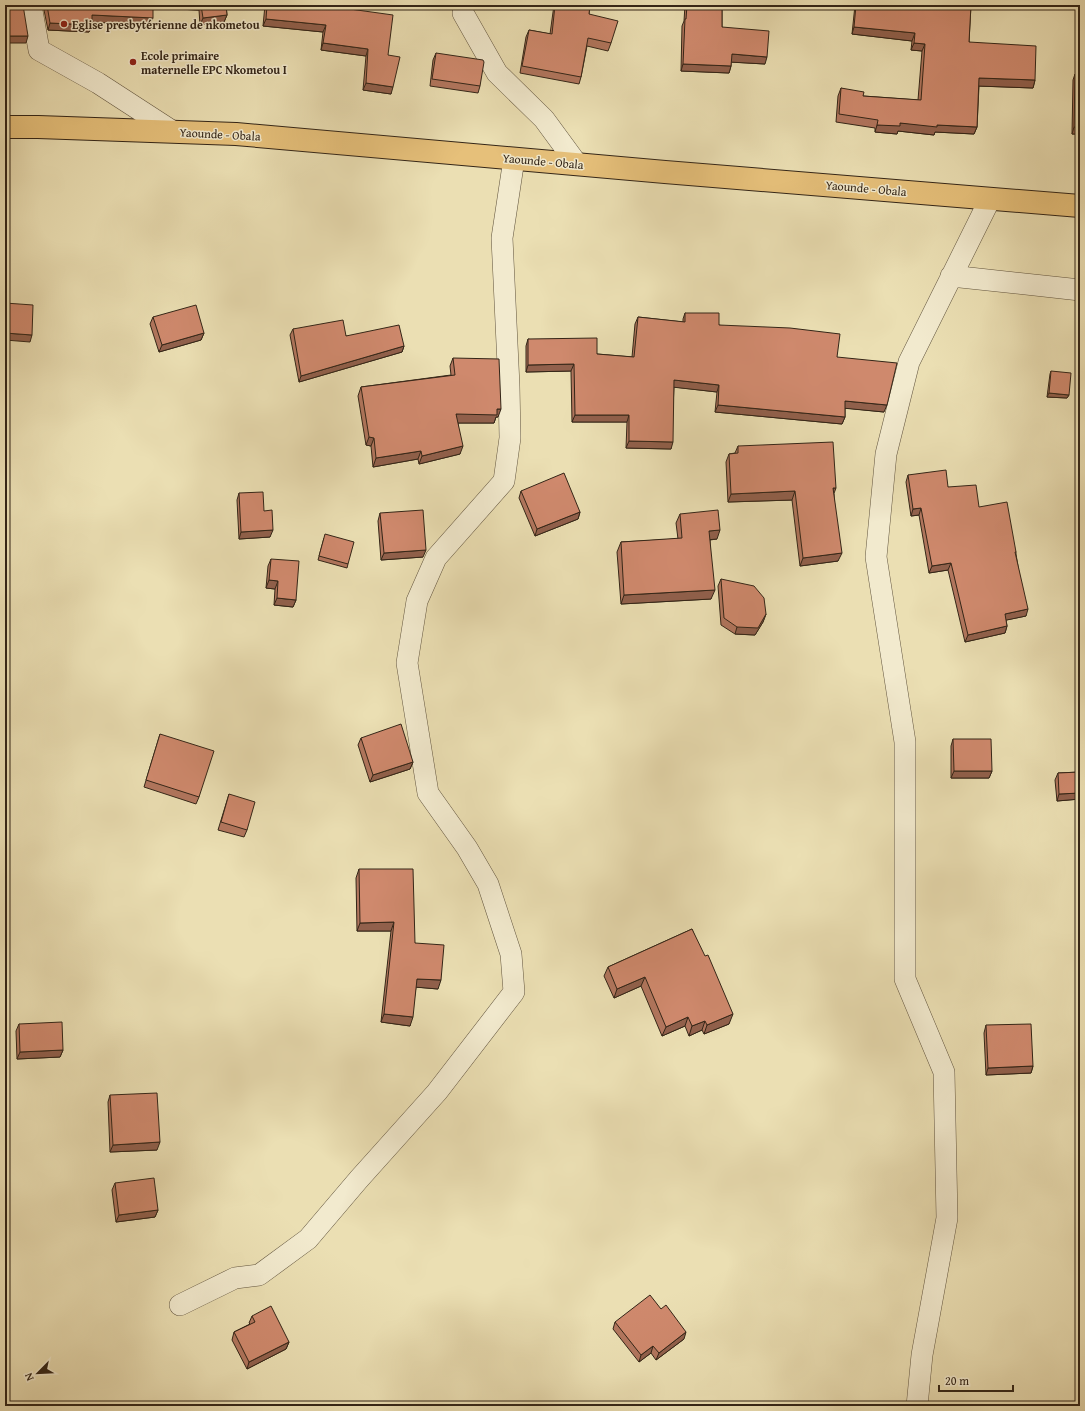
<svg xmlns="http://www.w3.org/2000/svg" width="1085" height="1411" font-family="'Gentium Book Plus',serif">
<style>
.lines{fill:none;stroke-linecap:round;stroke-linejoin:round}
.street-casing{stroke:#61543e;stroke-width:22}
.highway-casing{stroke:#332517;stroke-width:24}
.street{stroke:#f2eace;stroke-width:21}
.highway{stroke:#e6c07a;stroke-width:22}
.wall{fill:#b2765e;stroke:#332517}
.shaded-wall{fill:#91604c;stroke:#332517}
.building{fill:#cf896d;stroke:#332517}
.poi-dot{fill:#8f2418;stroke:#f2eace;stroke-width:1.5}
.labels{text-anchor:middle;dominant-baseline:central;stroke-width:3;stroke-linejoin:round;paint-order:stroke}
.poi-label{font-size:12px;font-weight:bold;fill:#332517;stroke:#f2eace;text-anchor:start}
.street-label{font-size:12px;fill:#332517;stroke:#f2eace}
</style>
<rect width="100%" height="100%" fill="#ebdfb3"/>
<filter id="stains"><feTurbulence type="fractalNoise" baseFrequency=".005" numOctaves="4"/><feColorMatrix values="0 0 0 0 .2 0 0 0 0 .09 0 0 0 0 .02 0 0 0 .5 -.17"/></filter>
<radialGradient id="worn" r=".72"><stop offset=".6" stop-color="#630" stop-opacity="0"/><stop offset="1" stop-color="#630" stop-opacity=".3"/></radialGradient>
<g class="lines">
<defs>
<path id="street" d="M 31,5 L 39,50 L 98,83 L 172,131
M 463,13 L 497,73 L 544,119 L 577,164
M 951,276 L 1080,290
M 180,1305 L 235,1278 L 259,1275 L 308,1239 L 359,1179 L 437,1092 L 514,992 L 511,954 L 488,884 L 467,848 L 428,793 L 407,663 L 417,601 L 436,558 L 504,481 L 510,438 L 509,386 L 502,238 L 514,159
M 917,1406 L 922,1355 L 947,1218 L 944,1072 L 905,979 L 905,742 L 876,557 L 886,454 L 909,362 L 990,199"/>
<path id="highway" d="M 5,127 L 38,127 L 236,134 L 665,172 L 1080,206"/>
</defs>
<use href="#street" class="street-casing"/>
<use href="#highway" class="highway-casing"/>
<use href="#street" class="street"/>
<use href="#highway" class="highway"/>
</g>
<path class="wall" d="M 43,5 L 226,5 L 227,15 L 224,22 L 200,25 L 199,10 L 153,8 L 150,25 L 92,22 L 92,25 L 89,32 L 48,30 Z
M 265,5 L 321,5 L 388,55 L 391,94 L 363,90 L 366,56 L 321,50 L 323,32 L 263,26 Z
M 554,5 L 590,5 L 589,14 L 611,43 L 608,51 L 587,46 L 581,77 L 579,84 L 520,73 L 526,37 L 529,30 L 550,34 Z
M 685,5 L 722,5 L 722,27 L 765,64 L 731,62 L 731,66 L 729,73 L 681,71 L 682,26 L 684,21 Z
M 855,5 L 971,5 L 969,42 L 1035,80 L 1033,88 L 979,86 L 977,127 L 974,134 L 935,132 L 934,135 L 898,131 L 897,134 L 875,132 L 875,128 L 836,122 L 838,96 L 841,88 L 863,96 L 918,100 L 922,51 L 911,50 L 912,41 L 852,34 Z
M 436,53 L 480,86 L 478,93 L 430,86 L 433,60 Z
M 1075,74 L 1080,74 L 1080,161 L 1077,161 L 1078,134 L 1072,134 L 1073,80 Z
M 685,313 L 719,325 L 837,357 L 884,412 L 845,408 L 845,417 L 842,424 L 715,412 L 717,392 L 674,387 L 671,449 L 626,448 L 627,422 L 572,422 L 571,371 L 526,372 L 526,346 L 528,339 L 597,354 L 632,357 L 635,324 L 638,317 L 683,322 L 683,319 Z
M 153,317 L 204,333 L 201,340 L 159,352 L 150,324 Z
M 293,329 L 346,336 L 404,346 L 402,352 L 299,382 L 290,335 Z
M 453,358 L 498,417 L 496,417 L 494,423 L 458,423 L 460,454 L 419,464 L 418,459 L 373,467 L 371,446 L 366,445 L 358,396 L 361,387 L 451,375 L 450,366 Z
M 1051,371 L 1069,395 L 1067,398 L 1047,397 L 1050,374 Z
M 738,446 L 834,494 L 838,561 L 800,566 L 792,500 L 728,502 L 726,462 L 729,454 L 735,453 Z
M 908,475 L 948,487 L 979,507 L 1016,552 L 1016,554 L 1026,616 L 1006,620 L 1007,626 L 1005,633 L 965,642 L 948,570 L 929,573 L 919,515 L 911,516 L 906,482 Z
M 521,491 L 580,512 L 578,519 L 535,536 L 519,498 Z
M 239,493 L 264,511 L 270,537 L 239,539 L 237,500 Z
M 380,513 L 423,557 L 381,560 L 378,521 Z
M 680,514 L 717,539 L 710,540 L 711,599 L 621,604 L 617,552 L 621,542 L 678,539 L 676,523 Z
M 324,538 L 348,564 L 347,568 L 318,560 Z
M 271,559 L 296,600 L 293,607 L 274,605 L 275,589 L 266,588 L 268,566 Z
M 721,579 L 766,614 L 763,622 L 755,635 L 735,634 L 721,625 L 718,586 Z
M 160,734 L 199,797 L 196,804 L 144,787 Z
M 361,738 L 413,762 L 410,769 L 370,782 L 358,745 Z
M 953,739 L 992,771 L 989,778 L 951,778 L 951,746 Z
M 1080,772 L 1080,799 L 1057,801 L 1055,780 L 1058,773 Z
M 229,794 L 247,830 L 244,837 L 218,830 Z
M 359,869 L 415,943 L 438,989 L 416,987 L 410,1026 L 381,1022 L 391,931 L 357,931 L 356,878 Z
M 692,929 L 729,1024 L 704,1034 L 702,1030 L 689,1036 L 685,1026 L 662,1036 L 641,986 L 614,998 L 604,976 L 608,967 Z
M 19,1024 L 63,1050 L 60,1057 L 17,1059 L 16,1031 Z
M 986,1025 L 1033,1066 L 1031,1073 L 986,1075 L 984,1033 Z
M 110,1095 L 157,1150 L 110,1152 L 108,1102 Z
M 115,1183 L 158,1210 L 155,1217 L 116,1222 L 112,1190 Z
M 252,1316 L 289,1342 L 286,1349 L 247,1369 L 232,1340 L 234,1332 L 250,1324 L 249,1323 Z
M 615,1322 L 684,1339 L 656,1360 L 651,1353 L 639,1362 L 613,1329 Z"/>
<path class="shaded-wall" d="M 152,5 L 201,5 L 199,10 L 151,8 Z
M 92,15 L 153,18 L 150,25 L 89,22 Z
M 227,15 L 224,22 L 200,25 L 203,18 Z
M 266,19 L 326,25 L 323,32 L 263,26 Z
M 50,23 L 92,25 L 89,32 L 48,30 Z
M 854,27 L 915,33 L 912,41 L 852,34 Z
M 5,36 L 28,36 L 26,43 L 5,43 Z
M 323,43 L 368,49 L 366,56 L 321,50 Z
M 914,43 L 925,44 L 922,51 L 911,50 Z
M 732,54 L 767,57 L 765,64 L 729,62 Z
M 683,64 L 731,66 L 729,73 L 681,71 Z
M 979,78 L 1035,80 L 1033,88 L 977,86 Z
M 366,83 L 393,87 L 391,94 L 363,90 Z
M 900,123 L 937,125 L 977,127 L 974,134 L 935,132 L 934,135 L 898,131 L 897,134 L 875,132 L 877,125 Z
M 1074,127 L 1080,127 L 1078,134 L 1072,134 Z
M 1080,155 L 1080,161 L 1077,161 Z
M 5,333 L 32,335 L 30,342 L 5,340 Z
M 204,333 L 201,340 L 159,352 L 162,345 Z
M 404,346 L 402,352 L 299,382 L 301,376 Z
M 574,364 L 571,371 L 526,372 L 528,365 Z
M 674,380 L 719,385 L 717,392 L 672,387 Z
M 1049,393 L 1069,395 L 1067,398 L 1047,397 Z
M 845,401 L 887,405 L 884,412 L 842,408 Z
M 718,405 L 845,417 L 842,424 L 715,412 Z
M 497,409 L 501,409 L 498,417 L 496,417 L 494,423 L 453,423 L 456,414 Z
M 575,415 L 629,415 L 627,422 L 572,422 Z
M 369,437 L 374,438 L 371,446 L 366,445 Z
M 629,441 L 673,442 L 671,449 L 626,448 Z
M 463,446 L 460,454 L 419,464 L 422,456 Z
M 421,451 L 418,459 L 373,467 L 376,458 Z
M 833,488 L 836,488 L 833,496 Z
M 795,491 L 792,500 L 728,502 L 731,494 Z
M 921,508 L 919,515 L 911,516 L 913,509 Z
M 580,512 L 578,519 L 535,536 L 537,529 Z
M 273,530 L 270,537 L 239,539 L 241,532 Z
M 720,530 L 717,539 L 706,540 L 709,531 Z
M 426,550 L 423,557 L 381,560 L 384,553 Z
M 842,553 L 838,561 L 800,566 L 803,558 Z
M 951,563 L 948,570 L 929,573 L 932,566 Z
M 269,580 L 278,581 L 275,589 L 266,588 Z
M 715,590 L 711,599 L 621,604 L 624,595 Z
M 277,598 L 296,600 L 293,607 L 274,605 Z
M 1028,609 L 1026,616 L 1002,621 L 1005,614 Z
M 766,614 L 763,622 L 755,635 L 735,634 L 737,627 Z
M 1007,626 L 1005,633 L 965,642 L 968,635 Z
M 413,762 L 410,769 L 370,782 L 373,775 Z
M 954,771 L 992,771 L 989,778 L 951,778 Z
M 1080,793 L 1080,799 L 1057,801 L 1059,794 Z
M 394,922 L 391,931 L 357,931 L 360,923 Z
M 645,977 L 641,986 L 614,998 L 617,989 Z
M 417,979 L 441,980 L 438,989 L 414,987 Z
M 384,1014 L 413,1017 L 410,1026 L 381,1022 Z
M 733,1014 L 729,1024 L 704,1034 L 707,1025 Z
M 688,1017 L 685,1026 L 662,1036 L 666,1027 Z
M 705,1021 L 702,1030 L 689,1036 L 692,1026 Z
M 63,1050 L 60,1057 L 17,1059 L 20,1052 Z
M 1033,1066 L 1031,1073 L 986,1075 L 988,1068 Z
M 160,1142 L 157,1150 L 110,1152 L 113,1145 Z
M 158,1210 L 155,1217 L 116,1222 L 119,1215 Z
M 686,1332 L 684,1339 L 656,1360 L 659,1353 Z
M 289,1342 L 286,1349 L 247,1369 L 249,1362 Z
M 653,1346 L 651,1353 L 639,1362 L 641,1355 Z"/>
<path class="building" d="M 5,5 L 23,5 L 28,36 L 5,36 Z
M 47,5 L 153,5 L 153,18 L 92,15 L 92,25 L 50,23 Z
M 201,5 L 226,5 L 227,15 L 203,18 Z
M 267,5 L 321,5 L 393,15 L 388,55 L 400,57 L 393,87 L 366,83 L 368,49 L 323,43 L 326,25 L 266,19 Z
M 555,5 L 590,5 L 589,14 L 618,21 L 611,43 L 588,38 L 581,77 L 522,66 L 529,30 L 552,34 Z
M 687,5 L 722,5 L 722,27 L 769,31 L 767,57 L 732,54 L 731,66 L 683,64 L 685,19 L 686,19 Z
M 856,5 L 971,5 L 969,42 L 1036,46 L 1035,80 L 979,78 L 977,127 L 937,125 L 937,127 L 900,123 L 900,126 L 877,125 L 878,120 L 839,114 L 841,88 L 864,92 L 863,96 L 921,100 L 925,44 L 914,43 L 915,33 L 854,27 Z
M 436,53 L 483,60 L 484,62 L 480,86 L 432,79 Z
M 1075,74 L 1080,74 L 1080,127 L 1074,127 Z
M 5,303 L 33,305 L 32,335 L 5,333 Z
M 196,305 L 204,333 L 162,345 L 153,317 Z
M 685,313 L 719,313 L 719,325 L 790,328 L 840,334 L 837,357 L 897,363 L 887,405 L 845,401 L 845,417 L 718,405 L 719,385 L 674,380 L 673,442 L 629,441 L 629,415 L 575,415 L 574,364 L 528,365 L 528,339 L 597,338 L 597,354 L 634,357 L 638,317 L 685,322 Z
M 343,320 L 346,336 L 399,325 L 404,346 L 301,376 L 293,329 Z
M 453,358 L 499,359 L 501,409 L 497,409 L 497,415 L 456,414 L 463,446 L 422,456 L 421,451 L 376,458 L 374,438 L 369,437 L 361,387 L 455,375 Z
M 1051,371 L 1071,373 L 1069,395 L 1049,393 Z
M 833,442 L 836,488 L 833,488 L 842,553 L 803,558 L 795,491 L 731,494 L 729,454 L 738,453 L 738,446 Z
M 946,470 L 948,487 L 976,485 L 979,507 L 1007,502 L 1016,552 L 1015,552 L 1028,609 L 1005,614 L 1007,626 L 968,635 L 951,563 L 932,566 L 921,508 L 913,509 L 908,475 Z
M 564,473 L 580,512 L 537,529 L 521,491 Z
M 263,492 L 264,511 L 272,510 L 273,530 L 241,532 L 239,493 Z
M 423,510 L 426,550 L 384,553 L 380,513 Z
M 718,510 L 720,530 L 709,531 L 715,590 L 624,595 L 621,542 L 682,538 L 680,514 Z
M 325,534 L 354,542 L 348,564 L 319,556 Z
M 271,559 L 299,561 L 296,600 L 277,598 L 278,581 L 269,580 Z
M 721,579 L 754,586 L 764,598 L 766,614 L 758,628 L 737,627 L 724,618 Z
M 401,724 L 413,762 L 373,775 L 361,738 Z
M 160,734 L 214,751 L 199,797 L 146,780 Z
M 953,739 L 991,739 L 992,771 L 954,771 Z
M 1080,772 L 1080,793 L 1059,794 L 1058,773 Z
M 229,794 L 255,802 L 247,830 L 221,822 Z
M 359,869 L 413,869 L 415,943 L 444,945 L 441,980 L 417,979 L 413,1017 L 384,1014 L 394,922 L 360,923 Z
M 692,929 L 705,956 L 708,955 L 733,1014 L 707,1025 L 705,1021 L 692,1026 L 688,1017 L 666,1027 L 645,977 L 617,989 L 608,967 Z
M 62,1022 L 63,1050 L 20,1052 L 19,1024 Z
M 1031,1024 L 1033,1066 L 988,1068 L 986,1025 Z
M 157,1093 L 160,1142 L 113,1145 L 110,1095 Z
M 154,1178 L 158,1210 L 119,1215 L 115,1183 Z
M 650,1295 L 661,1309 L 666,1305 L 686,1332 L 659,1353 L 653,1346 L 641,1355 L 615,1322 Z
M 271,1306 L 289,1342 L 249,1362 L 234,1332 L 255,1322 L 252,1316 Z"/>
<g class="poi-dot">
<circle cx="64" cy="24" r="4"/>
<circle cx="133" cy="62" r="4"/>
</g>
<g class="labels">
<g class="poi-label">
<text x="72" y="24">Eglise presbytérienne de nkometou</text>
<text x="141" y="55">Ecole primaire<tspan x="141" dy="14">maternelle EPC Nkometou I</tspan></text>
</g>
<g class="street-label">
<text transform="translate(220 134) rotate(3)">Yaounde - Obala</text>
<text transform="translate(543 161) rotate(5)">Yaounde - Obala</text>
<text transform="translate(866 188) rotate(5)">Yaounde - Obala</text>
</g>
</g>
<rect width="1085" height="1411" fill="none" stroke="#ebdfb3" stroke-width="20"/>
<rect x="6" y="6" width="1073" height="1399" fill="none" stroke="#332517" stroke-width="2"/>
<rect x="10" y="10" width="1065" height="1391" fill="none" stroke="#332517"/>
<g transform="translate(38 1373) rotate(246)" stroke="#f2eace" stroke-width="3" paint-order="stroke">
<path d="M0-3L7 15L0 10L-7 15Z" fill="#332517"/>
<text y="-6" font-size="11" font-weight="bold" text-anchor="middle" fill="#332517">N</text>
</g>
<path d="M939 1385v6h74v-6" fill="none" stroke="#332517" stroke-width="2"/>
<text x="945" y="1385" font-size="12" fill="#332517" stroke="#f2eace" stroke-width="3" paint-order="stroke">20 m</text>
<rect width="100%" height="100%" filter="url(#stains)"/>
<rect width="100%" height="100%" fill="url(#worn)"/>
</svg>
